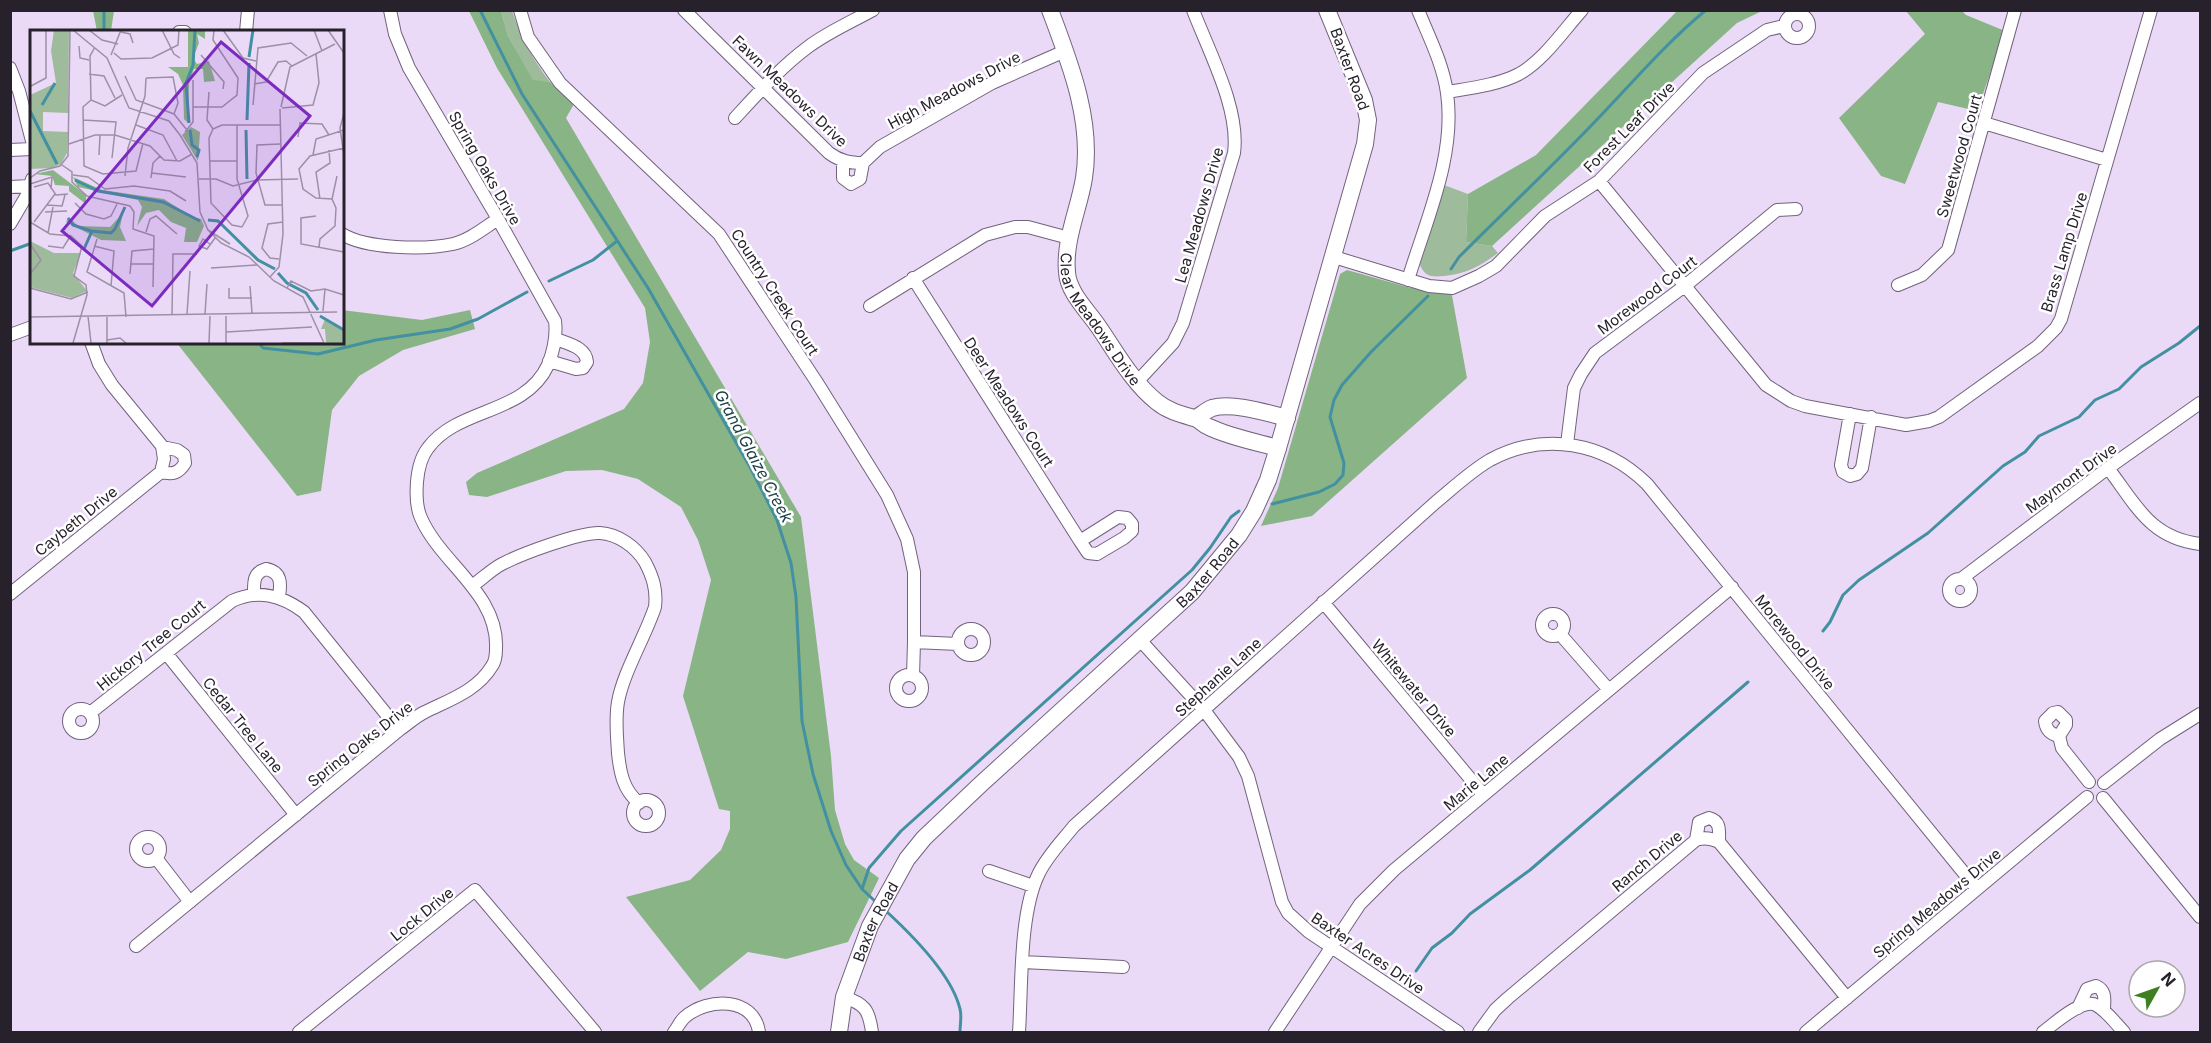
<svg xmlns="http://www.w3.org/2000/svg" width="2211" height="1043" font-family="Inter,sans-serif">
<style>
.green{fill:#9ebb9c}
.forest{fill:#89b486}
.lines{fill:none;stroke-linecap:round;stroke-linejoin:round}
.stream{stroke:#4390a1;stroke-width:3}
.street-casing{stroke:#72637c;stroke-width:14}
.secondary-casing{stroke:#72637c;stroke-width:18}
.street{stroke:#fff;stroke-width:12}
.secondary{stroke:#fff;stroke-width:16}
.labels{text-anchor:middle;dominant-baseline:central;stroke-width:5;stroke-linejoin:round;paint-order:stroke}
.street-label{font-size:15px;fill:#27212c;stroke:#fff}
.water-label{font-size:16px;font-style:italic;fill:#1d4149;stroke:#fff}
.inset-river{fill:none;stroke:#4390a1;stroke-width:3}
.inset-road{fill:none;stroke:#9d90a6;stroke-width:1.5}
.view{fill:#7b2cbf;fill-opacity:0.15;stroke:#7b2cbf;stroke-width:3}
.inset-edge{fill:none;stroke:#27212c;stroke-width:3}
</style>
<rect width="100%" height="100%" fill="#ebdaf7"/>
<path class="green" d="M 501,11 L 512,11 C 521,37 533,60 550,82 L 533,81 L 508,36 Z
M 1444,185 L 1468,194 L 1466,242 L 1492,246 L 1498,253 C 1480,266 1466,274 1444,276 C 1432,277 1425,277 1420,265 Z"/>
<path class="forest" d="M 93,11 L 114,11 L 111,31 L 97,31 Z
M 469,11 L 501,11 L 508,36 L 533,80 L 550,82 L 574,104 L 566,118 L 801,517 L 831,756 L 835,810 L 845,844 L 854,860 L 879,878 L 848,942 L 786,959 L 748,952 L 700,991 L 626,897 L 690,880 L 721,850 L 730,829 L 730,811 L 719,809 L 683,696 L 711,580 L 698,540 L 681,507 L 638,479 L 602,470 L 566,471 L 487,497 L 469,495 L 466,482 L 477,473 L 624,409 L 643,383 L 650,342 L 645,308 L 497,68 Z
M 1677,11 L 1762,11 L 1737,23 L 1492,246 L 1466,242 L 1468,194 L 1536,155 Z
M 1906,11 L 1962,11 L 1966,15 L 2005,31 L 1977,111 L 1938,102 L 1905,184 L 1881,176 L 1839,118 L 1925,34 Z
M 1347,270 L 1411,288 L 1451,290 L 1467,378 L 1312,516 L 1261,526 L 1278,488 L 1340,274 Z
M 342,310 L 422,320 L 470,310 L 475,329 L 403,350 L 359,376 L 332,410 L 321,491 L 297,496 L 176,342 L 342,342 Z"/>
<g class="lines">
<path class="stream" d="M 104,10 L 104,32
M 480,10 L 522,94 L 648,288 L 750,467 L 777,520 L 791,563 L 796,597 L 802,721 L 813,774 L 831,831 L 846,865 L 862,889 L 877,903
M 10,251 L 32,243
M 1451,269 L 1459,257 C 1499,217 1540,178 1580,137 C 1622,95 1660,48 1706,10
M 549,281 L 593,260 L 617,241
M 258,342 L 263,348 L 318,354 L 376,340 L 450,329 L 478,319 L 527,292
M 1272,504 L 1319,492 L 1335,484 L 1343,475 L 1344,463 L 1330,417 L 1334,400 L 1342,385 L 1371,352 L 1428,296
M 1823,631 L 1830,622 L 1843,595 L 1859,580 L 1928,533 L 2003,466 L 2025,452 L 2039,436 L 2079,417 L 2095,400 L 2119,389 L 2141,367 L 2179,343 L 2200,326
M 862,889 L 869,868 L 901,831 L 1192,570 L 1210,548 L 1231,517 L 1239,511
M 886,911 C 911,934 952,975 960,1009 C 962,1016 960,1025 960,1032
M 1416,971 L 1432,948 L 1452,933 L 1470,914 L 1530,870 L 1748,682"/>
<defs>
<path id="street" d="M 520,10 L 528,37 L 560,83 L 719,234 L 816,381 L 887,495 L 907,539 L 914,572 L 914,642 L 913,676
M 684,10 L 829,153 C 840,161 850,163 863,163 L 880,147 L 992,83 L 1065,51
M1785 26a12 12 0 1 1 24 0a12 12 0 1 1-24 0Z
M 179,32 L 185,32
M 246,32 L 248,10
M 10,68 L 19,91 L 32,141
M 1447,92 C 1471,88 1498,85 1519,74 C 1544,60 1563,31 1582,10
M 735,118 C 758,93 781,67 808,47 C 828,32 851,22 873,10
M 1984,123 L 2107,160
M 10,150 L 32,149
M 843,161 L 843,178 L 851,184 L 860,179 L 863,163
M 1599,181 L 1766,385 L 1791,401 L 1805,406 L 1906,425 L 1929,421 L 1939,417 L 2038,346 L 2056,328 L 2061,319 L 2151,10
M 10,187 L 30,186
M 10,224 L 27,195 L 32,179
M 342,234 C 366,249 425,250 453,244 C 470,240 484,228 498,219
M 1334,257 L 1429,286 L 1452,288 L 1479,276 L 1496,266 L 1545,216 L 1599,181 L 1703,73 L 1767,30 L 1784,26
M 913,278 L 1080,541 L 1088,553 L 1097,554 L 1124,538 L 1132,531 L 1132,524 L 1127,518 L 1118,517 L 1080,541
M 1408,280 C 1426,220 1456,156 1447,93 C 1443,64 1429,37 1418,10
M 1898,285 L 1922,275 L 1948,250 L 2015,10
M 870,306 L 985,235 L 1015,227 L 1028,227 L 1069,238
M 10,335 L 32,327
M 549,361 L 576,369 L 583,368 L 587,362 C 586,347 568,344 556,339
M 1137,382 L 1173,343 L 1183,323 L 1234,153 C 1240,109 1209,52 1193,10
M 1850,414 L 1841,465 L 1843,472 L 1850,476 L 1857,474 L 1862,468 L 1871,417
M 1567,444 L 1574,388 L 1581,374 L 1595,353 L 1686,285 L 1777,210 L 1796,209
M 2108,468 C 2136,505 2150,538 2200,544
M 161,472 C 173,475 179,473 185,463 L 184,455 L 177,450 L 162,447
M 1961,579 L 2108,468 L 2200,403
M1949 590a11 11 0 1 1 22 0a11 11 0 1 1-22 0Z
M 472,586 C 482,579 492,569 502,564 C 521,554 580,532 600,533 C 618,534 636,547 645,562 C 653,577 657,590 655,607 C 645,637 623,673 618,702 C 615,719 617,736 618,753 C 620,772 623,790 639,803
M 10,594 L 161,472 L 164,459 L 162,446 L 112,385 L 99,364 L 91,342
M 254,594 C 254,582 253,573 266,569 C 282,572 281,584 279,597
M 1323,602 L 1483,794
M1542 625a11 11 0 1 1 22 0a11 11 0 1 1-22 0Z
M958 642a13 13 0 1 1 26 0a13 13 0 1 1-26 0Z
M 1560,634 L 1609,690
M 1140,640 L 1204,710 L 1239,757 L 1248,776 L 1282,902 L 1288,913 L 1309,932 L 1458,1032
M 914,642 L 958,644
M 166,653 L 296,815
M896 688a13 13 0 1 1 26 0a13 13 0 1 1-26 0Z
M69 721a12 12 0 1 1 24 0a12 12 0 1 1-24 0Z
M 90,713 L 232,601 C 258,589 281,595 304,612 L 399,730
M 2059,736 L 2066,725 L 2066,720 L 2058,712 L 2053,713 L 2045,721 C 2046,730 2050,734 2059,736 L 2062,748 L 2089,782
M 2104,783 L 2160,739 L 2200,714
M 2103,798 L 2200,917
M633 813a13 13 0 1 1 26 0a13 13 0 1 1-26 0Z
M136 849a12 12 0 1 1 24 0a12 12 0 1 1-24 0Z
M 1696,840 L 1699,822 L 1709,818 C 1721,821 1719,831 1719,842
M 156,858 L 190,902
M 989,871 L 1033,886
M 136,946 L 399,730 C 408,724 416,716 425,712 C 449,700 477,691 492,666 C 495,662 496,654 496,649 C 499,594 441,564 421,518 C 416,507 416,495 417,482 C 418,470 420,458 428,448 C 458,407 525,415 548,365 C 554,350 557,337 555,321 L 498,219 L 409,68 L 395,34 L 390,10
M 1023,962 L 1123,967
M 844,997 C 865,1004 869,1010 872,1032
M 2078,1008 L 2087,989 L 2096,986 C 2107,991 2104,1000 2104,1010
M 299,1032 L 475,890 L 595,1032
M 674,1032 C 678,1027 680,1021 685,1017 C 708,997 754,997 759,1032
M 1019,1032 C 1022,987 1019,913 1039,873 C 1048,855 1062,841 1074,826 L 1436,502 C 1453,488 1471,471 1490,460 C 1544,431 1604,442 1647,484 L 1977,889
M 1275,1032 L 1360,904 L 1394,870 L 1732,587
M 1479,1032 L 1495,1010 L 1508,998 L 1696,840 C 1704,837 1711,838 1719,842 L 1847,998
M 1806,1032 L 2087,797
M 2043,1032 C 2054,1024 2082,998 2096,1005 C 2107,1011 2116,1024 2124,1032"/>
<g id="secondary">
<path id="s1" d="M 1050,10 C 1070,63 1093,121 1084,178 C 1079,209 1064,240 1067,272 C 1068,292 1087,310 1098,326 C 1116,352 1132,382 1157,402 C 1168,411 1180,414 1194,418 C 1200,419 1203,425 1209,427 C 1230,437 1256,442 1278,448"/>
<path d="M 1196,418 C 1201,415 1207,410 1212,408 C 1233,402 1267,413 1287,418"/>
<path id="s2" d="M 839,1032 L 844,997 L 870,926 L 907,859 L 924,838 L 981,784 L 1192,592 L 1239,535 L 1254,511 L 1268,480 L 1278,448 L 1365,144 L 1368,120 L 1364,100 L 1327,10"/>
</g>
</defs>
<use href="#street" class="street-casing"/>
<use href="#secondary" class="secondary-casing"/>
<use href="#street" class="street"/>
<use href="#secondary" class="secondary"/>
</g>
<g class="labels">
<g class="street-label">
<text transform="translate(1350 69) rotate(70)">Baxter Road</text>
<text transform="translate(954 90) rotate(-28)">High Meadows Drive</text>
<text transform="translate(790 91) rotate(44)">Fawn Meadows Drive</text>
<text transform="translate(1629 127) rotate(-45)">Forest Leaf Drive</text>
<text transform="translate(1959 156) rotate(-74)">Sweetwood Court</text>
<text transform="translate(485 168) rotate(60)">Spring Oaks Drive</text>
<text transform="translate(1199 215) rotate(-74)">Lea Meadows Drive</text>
<text transform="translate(2064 252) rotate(-73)">Brass Lamp Drive</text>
<text transform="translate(775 292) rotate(57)">Country Creek Court</text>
<text transform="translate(1647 295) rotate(-37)">Morewood Court</text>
<text stroke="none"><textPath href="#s1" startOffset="326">Clear Meadows Drive</textPath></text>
<text transform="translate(1009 402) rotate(57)">Deer Meadows Court</text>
<text transform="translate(2071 478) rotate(-36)">Maymont Drive</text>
<text transform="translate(76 521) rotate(-39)">Caybeth Drive</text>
<text stroke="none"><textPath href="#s2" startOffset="603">Baxter Road</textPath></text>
<text transform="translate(1795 642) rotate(51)">Morewood Drive</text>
<text transform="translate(151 645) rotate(-39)">Hickory Tree Court</text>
<text transform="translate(1218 677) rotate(-42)">Stephanie Lane</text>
<text transform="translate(1414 688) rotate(50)">Whitewater Drive</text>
<text transform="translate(243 725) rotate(51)">Cedar Tree Lane</text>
<text transform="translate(360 744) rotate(-38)">Spring Oaks Drive</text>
<text transform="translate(1476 782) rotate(-40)">Marie Lane</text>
<text transform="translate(1647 861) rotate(-40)">Ranch Drive</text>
<text transform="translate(1937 903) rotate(-40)">Spring Meadows Drive</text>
<text transform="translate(422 914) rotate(-39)">Lock Drive</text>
<text stroke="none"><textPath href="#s2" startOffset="117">Baxter Road</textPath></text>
<text transform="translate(1368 953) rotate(34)">Baxter Acres Drive</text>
</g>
<g class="water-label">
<text transform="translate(754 456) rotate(62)">Grand Glaize Creek</text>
</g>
</g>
<g transform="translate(30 30)">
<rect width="314" height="314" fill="#ebdaf7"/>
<path d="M 24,0 L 39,0 L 38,83 L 13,82 L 13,101 L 38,102 L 37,123 L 31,134 L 22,138 L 0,139 L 0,65 L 26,53 L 21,21 ZM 0,211 L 24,223 L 51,223 L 43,243 L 57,261 L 42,268 L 0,257 ZM 295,289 L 313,299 L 313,313 L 296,313 L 295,299 L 291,299 Z" fill="#9ebb9c"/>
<path d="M 158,0 L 175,0 L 175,9 L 167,4 L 169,13 L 163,28 L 167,34 L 179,31 L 185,51 L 174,52 L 173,39 L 164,39 L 159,54 L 158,93 L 154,89 L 153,55 L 148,44 L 138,37 L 158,37 ZM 161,97 L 170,102 L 168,131 L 152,105 ZM 23,140 L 56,165 L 56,174 L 39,161 L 39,156 L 25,155 L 22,146 L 5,144 ZM 43,147 L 72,160 L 134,169 L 162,187 L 171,189 L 174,196 L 167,212 L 154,212 L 156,198 L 141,192 L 129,180 L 116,183 L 107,196 L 112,177 L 108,170 L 48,157 ZM 93,183 L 90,197 L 96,211 L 71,210 L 36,192 L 39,187 L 48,196 L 80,197 Z" fill="#89b486"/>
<path class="inset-river" d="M 219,27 L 223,0M 12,75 L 25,53M 0,81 L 27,134M 217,90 L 219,33M 159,93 L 156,53 L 163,35 L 165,0M 160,100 L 162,115 L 169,120 L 167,127M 216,100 L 217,149M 45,150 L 68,161 L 133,172 L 170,191M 38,188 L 43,195 L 61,201M 178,190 L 188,191 L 228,230 L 245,239M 54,219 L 62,201 L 81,203 L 85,199 L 95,177M 248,243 L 257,253 L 276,263 L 288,280M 290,286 L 314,300"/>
<path class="inset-road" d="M 43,0 L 77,28 L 99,78 L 139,91 L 150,105 L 167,133 L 170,182 L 178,200 L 191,213 L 219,227 L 244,251 L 273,267 L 294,313M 59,0 L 72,10 L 88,14M 132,0 L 144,24 L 150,28M 193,0 L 213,28 L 226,31M 284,0 L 292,21M 298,0 L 314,23M 91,2 L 100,4 L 103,13M 49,16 L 50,28 L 59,30M 65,17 L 60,26 L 61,70 L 75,76 L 92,65M 84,23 L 91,29 L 122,28 L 148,15 L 149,0M 81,25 L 91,0M 171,25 L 194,52 L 193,59M 59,44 L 74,46 L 85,68M 95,46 L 106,70 L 144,84 L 157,100M 116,48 L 143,47 L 148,73 L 144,84M 224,54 L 236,52 L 248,32 L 256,31 L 262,36M 1,56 L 16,48 L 16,0M 179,62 L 177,90 L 183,99M 61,70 L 53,77 L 54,136 L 73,144 L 106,141 L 113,113M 223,75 L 228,18 L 261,13 L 277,26M 163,77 L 192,77 L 207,65 L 208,48 L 183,10 L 184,0M 251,77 L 260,37 L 305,14M 252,78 L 283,75 L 289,53 L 286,24M 314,83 L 310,98 L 314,126M 53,90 L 86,92 L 82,128M 106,95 L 133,105 L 147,131M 207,95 L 207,149 L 218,186 L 212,197M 183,99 L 179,108 L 181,173 L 202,195 L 212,197M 183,99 L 192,95 L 250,95M 155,102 L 163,92 L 163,50M 268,107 L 270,93 L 292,94 L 299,105M 39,114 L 65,105 L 85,105 L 120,116 L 134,130 L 150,131 L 162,124M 250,114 L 227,115 L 226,143 L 235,175 L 252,175M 69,125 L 70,105M 283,125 L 286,109 L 314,100M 179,131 L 207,131M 32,135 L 42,142 L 42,152 L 57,166 L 100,176 L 104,182 L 103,199 L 124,206 L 123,257M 122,143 L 156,147M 43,145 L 58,147 L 75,159 L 104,156 L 140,161 L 156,171M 95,146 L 98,118 L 115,66 L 116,48M 0,148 L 10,141 L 30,136 L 38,126 L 40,0M 121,148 L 123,133 L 130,126M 169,149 L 186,149 L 203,156 L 227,150 L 268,149M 0,154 L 22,147 L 21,159M 4,157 L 18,153 L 26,165 L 38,164M 290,169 L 286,142 L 300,133 L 299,120M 302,169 L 307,146M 45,173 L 56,184 L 74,189 L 81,186 L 87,174M 17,175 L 32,176 L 35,165M 15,182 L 37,181M 286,186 L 271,188 L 271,214 L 314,222M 0,192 L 20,204 L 41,206 L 52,216 L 44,246 L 56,255 L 57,265 L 43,313M 4,192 L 25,164M 178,200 L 200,214M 116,202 L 120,189 L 126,186 L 147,204M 18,203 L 23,177M 67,209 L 57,242 L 94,263 L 96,287M 0,214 L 11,230 L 0,244M 180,214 L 173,209 L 169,216 L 177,219 L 185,208M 18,216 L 33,218 L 41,205M 64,216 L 84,221 L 81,256M 289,217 L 290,209 L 305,196 L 306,178 L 302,169 L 286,168 L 273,159 L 269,139 L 280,126 L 314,118M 249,229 L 240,228 L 232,218 L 238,194 L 253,192M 100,234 L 123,234M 181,238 L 227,235M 100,244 L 102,221 L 124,219M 240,247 L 249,237 L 253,204 L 250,79M 220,256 L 222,283M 0,258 L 41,269 L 58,262M 199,258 L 199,268 L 222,268M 257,258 L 261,251 L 281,261 L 295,259 L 314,265M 293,281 L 295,259M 157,284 L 160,241M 175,284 L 177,254M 58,286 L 61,313M 142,286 L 143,224 L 167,224M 0,287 L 307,282M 77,287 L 77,313M 196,302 L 282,297M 77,310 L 90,308 L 96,313M 179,313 L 180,286M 196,313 L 196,286M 252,313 L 293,313"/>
<path class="view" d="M 191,12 L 280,86 L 122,276 L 32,201 Z"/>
<rect width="314" height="314" class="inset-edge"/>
</g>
<rect width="2211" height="1043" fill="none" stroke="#27212c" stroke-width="24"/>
<g transform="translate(2157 989) rotate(50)"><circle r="28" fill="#ffffff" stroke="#a9a6ab" stroke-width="1.5"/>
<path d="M0-4.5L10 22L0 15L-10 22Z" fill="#3e8021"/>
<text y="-9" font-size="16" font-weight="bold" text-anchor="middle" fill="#27212c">N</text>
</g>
</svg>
